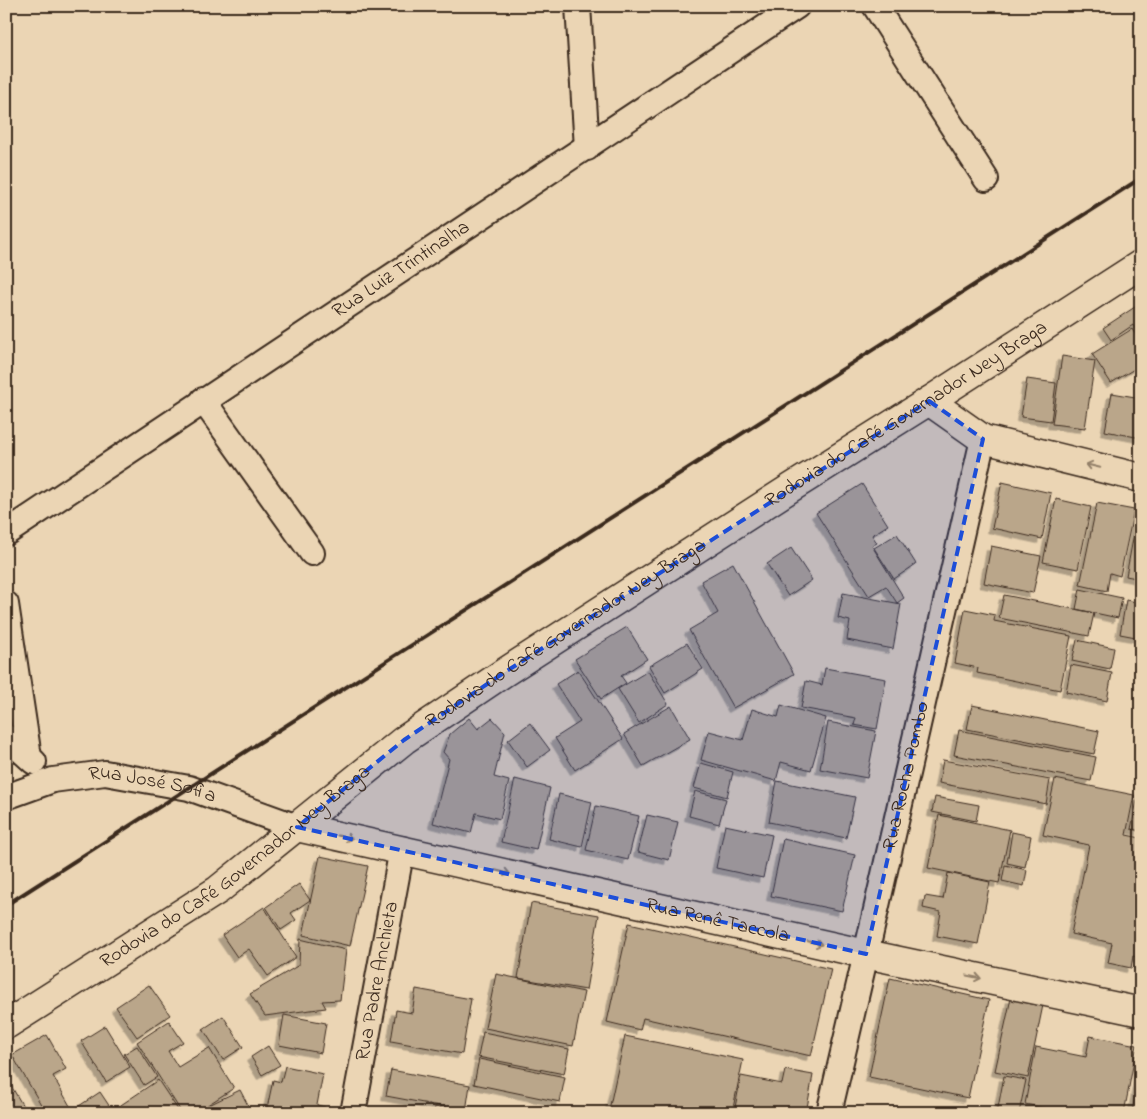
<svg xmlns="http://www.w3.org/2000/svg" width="1147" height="1119" font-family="'Indie Flower',sans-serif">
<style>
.building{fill:#baa68a;stroke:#3b2a1e;filter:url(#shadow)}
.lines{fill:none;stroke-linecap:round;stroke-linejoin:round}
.minor-casing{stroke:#3b2a1e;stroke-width:28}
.major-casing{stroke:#3b2a1e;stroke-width:31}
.minor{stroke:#ebd5b4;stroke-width:24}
.major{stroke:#ebd5b4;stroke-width:28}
.rail{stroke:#3b2a1e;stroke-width:4}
.oneway{stroke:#938069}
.marked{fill:#1d4ed8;fill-opacity:0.2;stroke:#1d4ed8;stroke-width:4;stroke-dasharray:10 6;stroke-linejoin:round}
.labels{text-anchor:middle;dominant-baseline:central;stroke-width:5;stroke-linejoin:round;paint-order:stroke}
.street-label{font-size:20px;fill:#3b2a1e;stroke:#ebd5b4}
</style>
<defs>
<filter id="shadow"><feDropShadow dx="-4.5" dy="4.5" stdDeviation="0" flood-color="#0004"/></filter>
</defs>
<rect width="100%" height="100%" fill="#ebd5b4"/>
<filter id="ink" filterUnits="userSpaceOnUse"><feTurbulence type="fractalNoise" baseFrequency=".02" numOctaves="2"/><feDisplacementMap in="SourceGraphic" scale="10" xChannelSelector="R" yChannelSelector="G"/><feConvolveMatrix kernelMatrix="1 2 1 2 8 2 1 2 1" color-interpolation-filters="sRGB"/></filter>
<g filter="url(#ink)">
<path class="building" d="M 1141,303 L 1141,337 L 1133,325 L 1111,340 L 1103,328 Z
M 1132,329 L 1141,343 L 1141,365 L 1111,383 L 1092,354 Z
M 1062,356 L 1095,361 L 1085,428 L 1052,424 Z
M 1027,379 L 1056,383 L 1051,421 L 1021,417 Z
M 1112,393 L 1141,398 L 1141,438 L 1105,431 Z
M 1002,482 L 1051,493 L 1042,539 L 992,528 Z
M 862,484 L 888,525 L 872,535 L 877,543 L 872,546 L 904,598 L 897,603 L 886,586 L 869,596 L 816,513 Z
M 1056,499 L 1091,507 L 1078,569 L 1043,562 Z
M 1140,502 L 1141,502 L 1141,579 L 1126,576 Z
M 1097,503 L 1134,510 L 1120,576 L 1110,573 L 1107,591 L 1080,585 Z
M 897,534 L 916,564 L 894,579 L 874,548 Z
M 991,546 L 1041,556 L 1033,593 L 984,583 Z
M 791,548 L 812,580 L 788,596 L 767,564 Z
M 733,563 L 794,674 L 733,708 L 689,630 L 718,613 L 701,581 Z
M 1080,589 L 1122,598 L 1118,618 L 1076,609 Z
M 843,593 L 901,604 L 893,649 L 847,640 L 850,621 L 838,618 Z
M 1004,595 L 1094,613 L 1089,636 L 999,618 Z
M 1126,600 L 1141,603 L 1141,638 L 1120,634 Z
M 965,609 L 995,615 L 994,621 L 1071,636 L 1060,690 L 977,673 L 978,668 L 955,663 Z
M 627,627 L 647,659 L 621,676 L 626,683 L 601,699 L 575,659 Z
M 1077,640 L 1114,648 L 1110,669 L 1072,661 Z
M 687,643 L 703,669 L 665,693 L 649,666 Z
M 1071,665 L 1112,673 L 1107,701 L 1066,692 Z
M 825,668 L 886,679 L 877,729 L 854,725 L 856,718 L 801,708 L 806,681 L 822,685 Z
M 578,670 L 623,739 L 575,770 L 555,738 L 580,722 L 556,684 Z
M 648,671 L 668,704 L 639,723 L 618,689 Z
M 781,705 L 826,718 L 811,770 L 781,762 L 776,781 L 701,760 L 709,731 L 743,740 L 752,709 L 778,717 Z
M 972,705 L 1099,731 L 1094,754 L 967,729 Z
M 671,706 L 690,739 L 643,766 L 624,734 Z
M 469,718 L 478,729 L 492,718 L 505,732 L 494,777 L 509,781 L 500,819 L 476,813 L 471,833 L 433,823 L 449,759 L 443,752 L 450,734 Z
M 828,722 L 876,731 L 867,778 L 820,769 Z
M 530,723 L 550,750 L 527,767 L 508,740 Z
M 959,730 L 1096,757 L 1091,781 L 954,755 Z
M 943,760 L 1050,780 L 1046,804 L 939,783 Z
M 701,763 L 733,772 L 727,797 L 694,788 Z
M 515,779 L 550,788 L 536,850 L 501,842 Z
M 1055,779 L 1134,795 L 1126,835 L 1141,838 L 1141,958 L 1133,956 L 1131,968 L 1108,963 L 1112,943 L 1071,934 L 1089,845 L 1043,835 Z
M 777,781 L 855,797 L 846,838 L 769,822 Z
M 695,791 L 726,799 L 719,824 L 689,816 Z
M 559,794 L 592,802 L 582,847 L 549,839 Z
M 1138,796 L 1141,797 L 1141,831 L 1131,829 Z
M 935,797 L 979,805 L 976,821 L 932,812 Z
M 596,806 L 639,816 L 628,860 L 586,850 Z
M 647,815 L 678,822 L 669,860 L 638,852 Z
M 939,815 L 1010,830 L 999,883 L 928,868 Z
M 725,825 L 772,835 L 763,878 L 716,868 Z
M 1012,832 L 1031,836 L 1025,867 L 1007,863 Z
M 783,839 L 855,855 L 842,911 L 771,896 Z
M 320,856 L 368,866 L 350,946 L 303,935 Z
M 1005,865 L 1027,870 L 1024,886 L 1002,881 Z
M 948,873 L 990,882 L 978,944 L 937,936 L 941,912 L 923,908 L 925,896 L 943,899 Z
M 299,884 L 310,900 L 291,913 L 296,920 L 281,930 L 266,907 Z
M 531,903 L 599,915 L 586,990 L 518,978 Z
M 264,907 L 296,957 L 268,976 L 249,949 L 237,957 L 222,935 Z
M 629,923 L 831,969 L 811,1056 L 643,1018 L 640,1030 L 607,1022 Z
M 300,939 L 346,950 L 340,1000 L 322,1001 L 326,1008 L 265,1016 L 250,994 L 299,965 Z
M 496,974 L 584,992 L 573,1046 L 485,1028 Z
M 890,978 L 989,1000 L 968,1098 L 869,1077 Z
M 149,985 L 170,1015 L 137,1037 L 116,1007 Z
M 416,989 L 471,999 L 462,1054 L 391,1041 L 396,1010 L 412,1013 Z
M 1011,998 L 1043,1005 L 1028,1078 L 995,1071 Z
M 284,1015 L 326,1023 L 321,1053 L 279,1045 Z
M 223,1016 L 243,1047 L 223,1060 L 203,1029 Z
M 169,1021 L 183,1042 L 168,1051 L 178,1067 L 209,1048 L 234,1088 L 195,1113 L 182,1113 L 137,1042 Z
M 105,1026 L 130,1067 L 106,1082 L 81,1041 Z
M 483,1032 L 569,1049 L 564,1074 L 478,1057 Z
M 47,1035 L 66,1069 L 53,1076 L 74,1113 L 46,1113 L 12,1055 Z
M 625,1036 L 743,1060 L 732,1113 L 621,1113 L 609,1110 Z
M 1090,1036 L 1137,1045 L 1124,1113 L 1068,1113 L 1025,1104 L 1036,1047 L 1086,1057 Z
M 137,1046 L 157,1077 L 144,1085 L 124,1054 Z
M 268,1046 L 280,1065 L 262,1075 L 251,1057 Z
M 479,1059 L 565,1077 L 560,1102 L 474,1084 Z
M 1141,1061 L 1141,1113 L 1138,1113 L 1132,1112 Z
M 285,1066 L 323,1074 L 317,1105 L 325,1107 L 324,1113 L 266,1113 L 273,1080 L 281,1082 Z
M 391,1070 L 470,1085 L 466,1111 L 386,1096 Z
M 785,1070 L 813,1075 L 806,1113 L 734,1113 L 741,1076 L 782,1084 Z
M 1004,1076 L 1026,1080 L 1019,1113 L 997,1113 Z
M 6,1077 L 27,1113 L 6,1113 Z
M 158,1080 L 180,1113 L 117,1113 L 115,1109 Z
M 240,1090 L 252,1113 L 213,1113 L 209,1105 Z
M 100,1092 L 114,1113 L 74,1113 L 73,1110 Z
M 435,1107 L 461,1113 L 434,1113 Z"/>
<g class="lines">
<defs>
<g id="minor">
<path d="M 578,6 L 587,148"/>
<path d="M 875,6 L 986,179"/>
<path d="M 203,400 L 312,553"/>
<path id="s1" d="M 6,533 C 268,356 534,183 797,6"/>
<path d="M 6,604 L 29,757"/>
<path d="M 6,737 L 34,762"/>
<path id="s2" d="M 6,797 L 53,780 L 105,773 L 189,788 L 297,827"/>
<path id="s3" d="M 353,1113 L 402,849"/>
<path id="s4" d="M 829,1113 L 866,954 L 983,439"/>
</g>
<g id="major">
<path d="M 929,401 L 983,439 L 1141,478"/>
<path id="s5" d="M 297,827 L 866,954 L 1141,1012"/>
<path id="s6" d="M 6,1025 L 218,890 L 404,740 L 502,674 L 789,489 L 929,401 L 1141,264"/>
</g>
</defs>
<use href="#minor" class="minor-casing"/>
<use href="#major" class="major-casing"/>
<use href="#minor" class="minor"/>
<use href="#major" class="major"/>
<path class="rail" d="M 6,905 L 1141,178"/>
</g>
<defs><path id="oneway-shaft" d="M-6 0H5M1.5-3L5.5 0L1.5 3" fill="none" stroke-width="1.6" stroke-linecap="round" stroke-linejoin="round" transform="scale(1.25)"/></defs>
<g class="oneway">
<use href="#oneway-shaft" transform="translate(1093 466) rotate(-166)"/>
<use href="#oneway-shaft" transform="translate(345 837) rotate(12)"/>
<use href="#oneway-shaft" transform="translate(503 872) rotate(13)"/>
<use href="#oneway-shaft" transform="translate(815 943) rotate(13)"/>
<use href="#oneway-shaft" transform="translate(974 977) rotate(12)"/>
</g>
</g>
<path class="marked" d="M 929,401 L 983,439 L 866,954 L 297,827 L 404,740 L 502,674 Z"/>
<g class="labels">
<g class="street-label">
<text stroke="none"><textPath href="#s1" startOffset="475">Rua Luiz Trintinalha</textPath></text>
<text stroke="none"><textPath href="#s6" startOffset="1089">Rodovia do Café Governador Ney Braga</textPath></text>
<text stroke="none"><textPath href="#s6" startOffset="684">Rodovia do Café Governador Ney Braga</textPath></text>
<text stroke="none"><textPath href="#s4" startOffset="346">Rua Rocha Pombo</textPath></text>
<text stroke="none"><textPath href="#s2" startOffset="151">Rua José Sofia</textPath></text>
<text stroke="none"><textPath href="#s6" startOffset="279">Rodovia do Café Governador Ney Braga</textPath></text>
<text stroke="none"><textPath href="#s5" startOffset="431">Rua Renê Taccola</textPath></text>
<text stroke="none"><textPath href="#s3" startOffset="134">Rua Padre Anchieta</textPath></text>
</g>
</g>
<rect width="1147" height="1119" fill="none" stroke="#ebd5b4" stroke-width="25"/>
<rect x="12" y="12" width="1122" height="1094" fill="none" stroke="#3b2a1e" stroke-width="2" filter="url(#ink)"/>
</svg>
